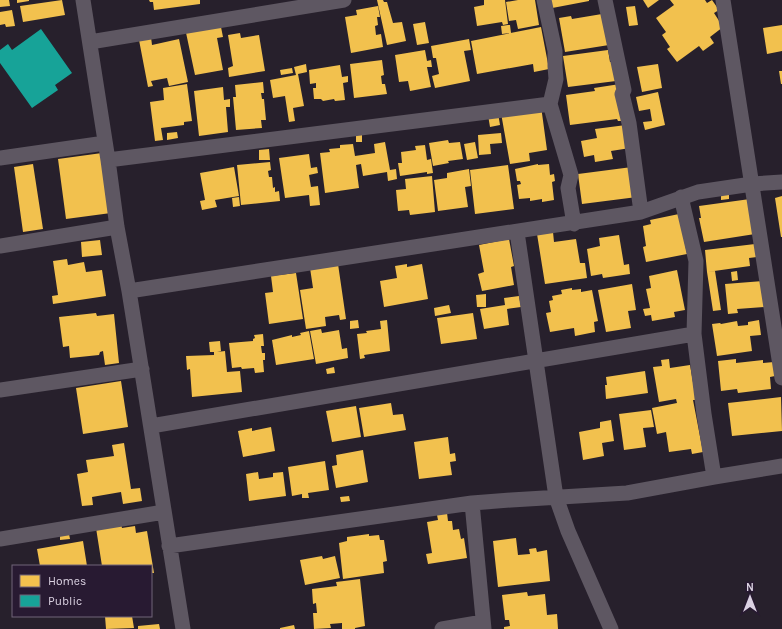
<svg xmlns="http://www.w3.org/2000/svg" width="782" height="629" font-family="Karla,sans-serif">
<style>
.homes{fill:#f2c14e}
.public{fill:#17a398}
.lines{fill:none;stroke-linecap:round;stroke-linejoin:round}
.street{stroke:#5e5762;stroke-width:15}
</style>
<rect width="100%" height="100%" fill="#27202c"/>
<path class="homes" d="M 0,0 L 9,0 L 10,6 L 0,7 Z
M 17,0 L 29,0 L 29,1 L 17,3 Z
M 62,0 L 65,15 L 23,22 L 20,6 Z
M 149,0 L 200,0 L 200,4 L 154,10 L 153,2 L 150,2 Z
M 377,0 L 383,0 L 384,2 L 387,2 L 393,23 L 402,22 L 406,41 L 387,45 Z
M 484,0 L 505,0 L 508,24 L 503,25 L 502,22 L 477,26 L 474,7 L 484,5 Z
M 518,0 L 535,0 L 539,25 L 518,29 L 516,20 L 509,21 L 506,2 Z
M 546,0 L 589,0 L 589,1 L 547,9 Z
M 643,0 L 659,0 L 648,8 Z
M 670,0 L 705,0 L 707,3 L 712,0 L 719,10 L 714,13 L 723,27 L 710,37 L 714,43 L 703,51 L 699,46 L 677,62 L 667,49 L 670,47 L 662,35 L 666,32 L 656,18 L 674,5 Z
M 378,6 L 380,17 L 377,17 L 378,25 L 375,26 L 376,35 L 381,34 L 383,47 L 351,53 L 345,17 L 357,15 L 356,10 Z
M 635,6 L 638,25 L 629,26 L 626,7 Z
M 12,10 L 15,26 L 6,27 L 5,24 L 0,25 L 0,12 Z
M 602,14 L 609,45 L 565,52 L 559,18 L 571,16 L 572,19 Z
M 220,22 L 223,37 L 217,38 L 223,70 L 195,75 L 185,28 Z
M 425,22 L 429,43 L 417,45 L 413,24 Z
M 508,25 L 510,25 L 511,33 L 502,34 L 501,26 Z
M 782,25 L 782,51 L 767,54 L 763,28 Z
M 541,27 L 549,69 L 534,72 L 533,64 L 477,74 L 471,41 Z
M 240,33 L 241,38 L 259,35 L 265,71 L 229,77 L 228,68 L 233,66 L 228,35 Z
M 151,37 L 152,45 L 179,39 L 188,82 L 169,86 L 167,78 L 151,81 L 153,86 L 148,87 L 139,40 Z
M 469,39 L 471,50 L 464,51 L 470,81 L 435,88 L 432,76 L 439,74 L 436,58 L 433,58 L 431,46 Z
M 425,50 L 427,61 L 431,60 L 432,67 L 427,67 L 431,87 L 410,91 L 408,81 L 399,82 L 395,55 Z
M 608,50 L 610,62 L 614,62 L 616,81 L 568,87 L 563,56 Z
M 382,60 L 384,75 L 381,76 L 382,84 L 385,84 L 387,94 L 354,98 L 350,64 Z
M 306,64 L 307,72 L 298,74 L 304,106 L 293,108 L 295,121 L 289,122 L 285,96 L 273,98 L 270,80 L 296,75 L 294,67 Z
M 658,64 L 662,88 L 642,92 L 637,67 Z
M 340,65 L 342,77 L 348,76 L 348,82 L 343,83 L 345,100 L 335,101 L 334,99 L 323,101 L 321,99 L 314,99 L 313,88 L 316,88 L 316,83 L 310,84 L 309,70 Z
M 292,68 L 293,73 L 281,75 L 280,70 Z
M 779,71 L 782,71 L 782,84 L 781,84 Z
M 263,82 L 264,93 L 261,93 L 262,99 L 264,99 L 266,120 L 261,120 L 262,128 L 236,130 L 233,97 L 236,97 L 235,85 Z
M 187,84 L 192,121 L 184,122 L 184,125 L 161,128 L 163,140 L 155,141 L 150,102 L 164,100 L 163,88 Z
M 620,84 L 625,121 L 618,121 L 617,119 L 570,125 L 566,95 L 595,91 L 594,88 Z
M 223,87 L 224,100 L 230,99 L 230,107 L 226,107 L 228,132 L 199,136 L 194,91 Z
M 658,92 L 665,125 L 645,130 L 643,122 L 652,121 L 650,109 L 639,111 L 636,97 Z
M 541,106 L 547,150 L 529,153 L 530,161 L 510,164 L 501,113 Z
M 498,113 L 500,125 L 490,127 L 488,115 Z
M 626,125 L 630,148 L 611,151 L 613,159 L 595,162 L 594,155 L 584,157 L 581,141 L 597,138 L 595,129 Z
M 177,132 L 178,138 L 167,140 L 167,133 Z
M 501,133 L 502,143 L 490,144 L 491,154 L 479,155 L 478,135 Z
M 356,135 L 362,135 L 362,142 L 356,142 Z
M 448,140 L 449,143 L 460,142 L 463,159 L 448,161 L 449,163 L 433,166 L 429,143 Z
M 385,142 L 390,170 L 396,169 L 397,179 L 388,181 L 387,172 L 363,176 L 361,164 L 356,165 L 359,188 L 325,193 L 320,153 L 330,152 L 329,149 L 340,148 L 340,145 L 353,144 L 355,156 L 375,153 L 374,144 Z
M 475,142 L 478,158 L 467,160 L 464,144 Z
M 425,145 L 427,160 L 431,159 L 433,173 L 427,174 L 427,172 L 400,176 L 398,163 L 402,163 L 401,152 L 416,150 L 415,146 Z
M 269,149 L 270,160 L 259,160 L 259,150 Z
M 102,153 L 111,213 L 66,219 L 58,159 Z
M 309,154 L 311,168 L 317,167 L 318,173 L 309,175 L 311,187 L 318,186 L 320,205 L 310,206 L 309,195 L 285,198 L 279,158 Z
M 270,162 L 271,170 L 268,171 L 269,177 L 272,177 L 273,188 L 275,187 L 275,192 L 279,191 L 280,201 L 241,205 L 237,165 Z
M 33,164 L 43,229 L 23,232 L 14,167 Z
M 538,164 L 538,165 L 549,164 L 550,175 L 554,174 L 555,181 L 552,182 L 554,200 L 542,202 L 542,199 L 530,201 L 530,198 L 519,199 L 517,185 L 521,184 L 520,181 L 517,181 L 515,169 Z
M 508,165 L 514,209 L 475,214 L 470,170 Z
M 234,167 L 239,196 L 215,200 L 217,207 L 202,210 L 200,201 L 205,200 L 200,173 Z
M 632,167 L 637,197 L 582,204 L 578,174 Z
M 469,169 L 471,186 L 465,187 L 468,207 L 438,211 L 434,180 L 447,178 L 447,173 Z
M 432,176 L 435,212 L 410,215 L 409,210 L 398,211 L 396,190 L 406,189 L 405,179 Z
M 729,192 L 729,199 L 721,200 L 721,193 Z
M 782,196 L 782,237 L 781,237 L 775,198 Z
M 239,197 L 240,206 L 233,207 L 232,198 Z
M 750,199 L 755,234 L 704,242 L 699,218 L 701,218 L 699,206 Z
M 679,214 L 687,254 L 646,262 L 643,247 L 646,246 L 643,226 L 651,224 L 650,220 Z
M 553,232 L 554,242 L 576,239 L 580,263 L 585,263 L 587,278 L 545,284 L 537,234 Z
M 619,235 L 624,265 L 629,264 L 630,274 L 603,278 L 602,274 L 591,276 L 587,249 L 600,246 L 599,238 Z
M 509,239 L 514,266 L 511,267 L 514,285 L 482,291 L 478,274 L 484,272 L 479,245 Z
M 100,240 L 102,255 L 82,257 L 81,242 Z
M 755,244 L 757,257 L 749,258 L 750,266 L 707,272 L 705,250 Z
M 67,259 L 68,265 L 84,262 L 86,272 L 102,270 L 106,296 L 53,304 L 52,296 L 58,295 L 53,261 Z
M 338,264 L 346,319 L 340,320 L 339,315 L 325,317 L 326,326 L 306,329 L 300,290 L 313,288 L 310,268 Z
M 407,264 L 407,267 L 422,264 L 428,299 L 384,307 L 380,281 L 397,278 L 395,266 Z
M 677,270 L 685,310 L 674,312 L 675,317 L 652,321 L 651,315 L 645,316 L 643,309 L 650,308 L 646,289 L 651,288 L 649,276 Z
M 715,271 L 721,310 L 713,311 L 707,272 Z
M 737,271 L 738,280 L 732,281 L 731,272 Z
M 296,273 L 303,319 L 269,324 L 265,293 L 273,292 L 271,276 Z
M 763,281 L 765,307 L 737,309 L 738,313 L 728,314 L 725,284 Z
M 632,284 L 636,310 L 628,311 L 631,328 L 606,332 L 598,290 Z
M 572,288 L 572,290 L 581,289 L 581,292 L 592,290 L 598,321 L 594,322 L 595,332 L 575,336 L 574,328 L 550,332 L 546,313 L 551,312 L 549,301 L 553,300 L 552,296 L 562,294 L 561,290 Z
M 486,294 L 486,307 L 477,307 L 476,295 Z
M 519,296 L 521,307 L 507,309 L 509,325 L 484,329 L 480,309 L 505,305 L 504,298 Z
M 449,305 L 451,313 L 435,316 L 434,308 Z
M 96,313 L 97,316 L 114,314 L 119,363 L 105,365 L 103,351 L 100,352 L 99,355 L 70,358 L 69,346 L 63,347 L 59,317 Z
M 473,313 L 477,339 L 441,344 L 437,318 Z
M 358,320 L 359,328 L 350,329 L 350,321 Z
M 387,320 L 390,351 L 364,355 L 365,358 L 360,359 L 357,334 L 367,333 L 366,331 L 381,329 L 380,321 Z
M 759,320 L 761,335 L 750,336 L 752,351 L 717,356 L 712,324 L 720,323 L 721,324 L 737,321 L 738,326 L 748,325 L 748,322 Z
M 321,329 L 322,333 L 339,330 L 342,349 L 347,348 L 348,358 L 316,364 L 310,331 Z
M 309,331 L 314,359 L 276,365 L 272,340 L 292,335 L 292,337 L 301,335 L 300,333 Z
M 263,334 L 264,346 L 261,346 L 262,353 L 265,353 L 265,360 L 263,360 L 264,372 L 255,373 L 254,368 L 242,369 L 241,367 L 232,368 L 229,343 L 253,341 L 253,339 L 255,338 L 254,335 Z
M 220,341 L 221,351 L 217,352 L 225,351 L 227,372 L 240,371 L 242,392 L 192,397 L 190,369 L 187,370 L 186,356 L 214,355 L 214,352 L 210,352 L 209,342 Z
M 669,359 L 670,368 L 690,365 L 696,400 L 693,400 L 703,452 L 692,454 L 691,449 L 669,452 L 666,432 L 657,434 L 652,408 L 677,403 L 676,399 L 659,402 L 653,367 L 662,366 L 661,360 Z
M 736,359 L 736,363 L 763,360 L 763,363 L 774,362 L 775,376 L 770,377 L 771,389 L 738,393 L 737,389 L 721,391 L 718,361 Z
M 334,367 L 335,373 L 327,374 L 326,369 Z
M 645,371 L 648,393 L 606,399 L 605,385 L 607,385 L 606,377 Z
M 121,381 L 128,427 L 83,434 L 76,388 Z
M 781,397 L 782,431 L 732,436 L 728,403 Z
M 391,403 L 393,415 L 403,414 L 406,430 L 364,437 L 359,408 Z
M 356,406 L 361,437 L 332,442 L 326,411 Z
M 651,410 L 654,427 L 643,428 L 646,447 L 624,450 L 619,414 Z
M 611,420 L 614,441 L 602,443 L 604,456 L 583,460 L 579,432 L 600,428 L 600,422 Z
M 271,427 L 275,451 L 243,457 L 238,431 L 252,428 L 252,431 Z
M 448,437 L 450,454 L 455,453 L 456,461 L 450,462 L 452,475 L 419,479 L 414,442 Z
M 124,443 L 131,489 L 140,488 L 142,501 L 123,504 L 121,492 L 92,497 L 93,505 L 82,506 L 77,474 L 88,472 L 86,460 L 114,456 L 112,445 Z
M 363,450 L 368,482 L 336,488 L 332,466 L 337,465 L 336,455 Z
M 325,461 L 329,490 L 308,493 L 309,498 L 302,498 L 302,494 L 292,496 L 288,467 Z
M 258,472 L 259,479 L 273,477 L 273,473 L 283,472 L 286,496 L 249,501 L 246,474 Z
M 349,496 L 350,501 L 341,502 L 340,497 Z
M 447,513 L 448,521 L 452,521 L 453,530 L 459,529 L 461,539 L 464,538 L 467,558 L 428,564 L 426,554 L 432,553 L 427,522 L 438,520 L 437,515 Z
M 121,524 L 122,528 L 135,526 L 136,533 L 147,531 L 154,573 L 151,573 L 151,566 L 102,566 L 96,528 Z
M 69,534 L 70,539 L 60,540 L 60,535 Z
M 369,534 L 369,536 L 379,535 L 380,540 L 384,540 L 387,561 L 383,562 L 384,573 L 343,579 L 339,543 L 347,541 L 347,537 Z
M 516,538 L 518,555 L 530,554 L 529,549 L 536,548 L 537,552 L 547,550 L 550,581 L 498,587 L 493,541 Z
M 83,541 L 87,566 L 40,566 L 37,549 Z
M 322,556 L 323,559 L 335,556 L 340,578 L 305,585 L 300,560 Z
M 360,579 L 365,626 L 355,628 L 355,629 L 342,629 L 342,623 L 330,624 L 331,628 L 314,629 L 313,613 L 317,613 L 316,603 L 313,604 L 312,589 L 337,586 L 336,582 Z
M 527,592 L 528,596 L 545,594 L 547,615 L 557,614 L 558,629 L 504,629 L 504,627 L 510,626 L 509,620 L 505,620 L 502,595 Z
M 105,616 L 132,616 L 134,628 L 106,629 Z
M 159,624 L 160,629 L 138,629 L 138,626 Z
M 294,625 L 295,629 L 280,629 L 280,628 Z"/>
<path class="public" d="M 41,29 L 72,73 L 55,85 L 58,90 L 32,108 L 0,63 L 0,50 L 8,44 L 12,50 Z"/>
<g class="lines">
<path class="street" d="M 83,0 L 108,160 L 117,227 L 129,291 L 183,629
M 544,0 L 555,51 L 555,66 L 556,79 L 550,104
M 605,0 L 624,90 L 622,94 L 629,123 L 641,212
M 723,0 L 782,378
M 90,42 L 344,0
M 0,158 L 105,143
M 108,160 L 550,104 L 571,175 L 568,188 L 574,224
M 681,197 L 696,261 L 694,334 L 704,414 L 714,477
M 517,232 L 556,497 L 568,531 L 611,629
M 0,246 L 117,227
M 129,291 L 641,212 L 698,192 L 752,184 L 782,182
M 0,390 L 142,369
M 151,426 L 694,334
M 472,503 L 484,629
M 0,539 L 164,512
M 169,546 L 472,503 L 511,500 L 627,493 L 714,477 L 782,466
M 442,629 L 483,622"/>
</g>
<rect x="12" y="565" width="140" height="52" fill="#281a32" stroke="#706478"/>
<rect x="20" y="575" width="20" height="12" fill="#f2c14e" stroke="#706478"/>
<text x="48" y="585" font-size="12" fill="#dbd2e2">Homes</text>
<rect x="20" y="595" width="20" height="12" fill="#17a398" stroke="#706478"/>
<text x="48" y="605" font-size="12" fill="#dbd2e2">Public</text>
<g transform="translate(750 597)" stroke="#281a32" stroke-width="3" paint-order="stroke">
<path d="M0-3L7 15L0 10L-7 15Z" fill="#dbd2e2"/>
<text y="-6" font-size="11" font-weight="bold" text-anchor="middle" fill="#dbd2e2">N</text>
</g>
</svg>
